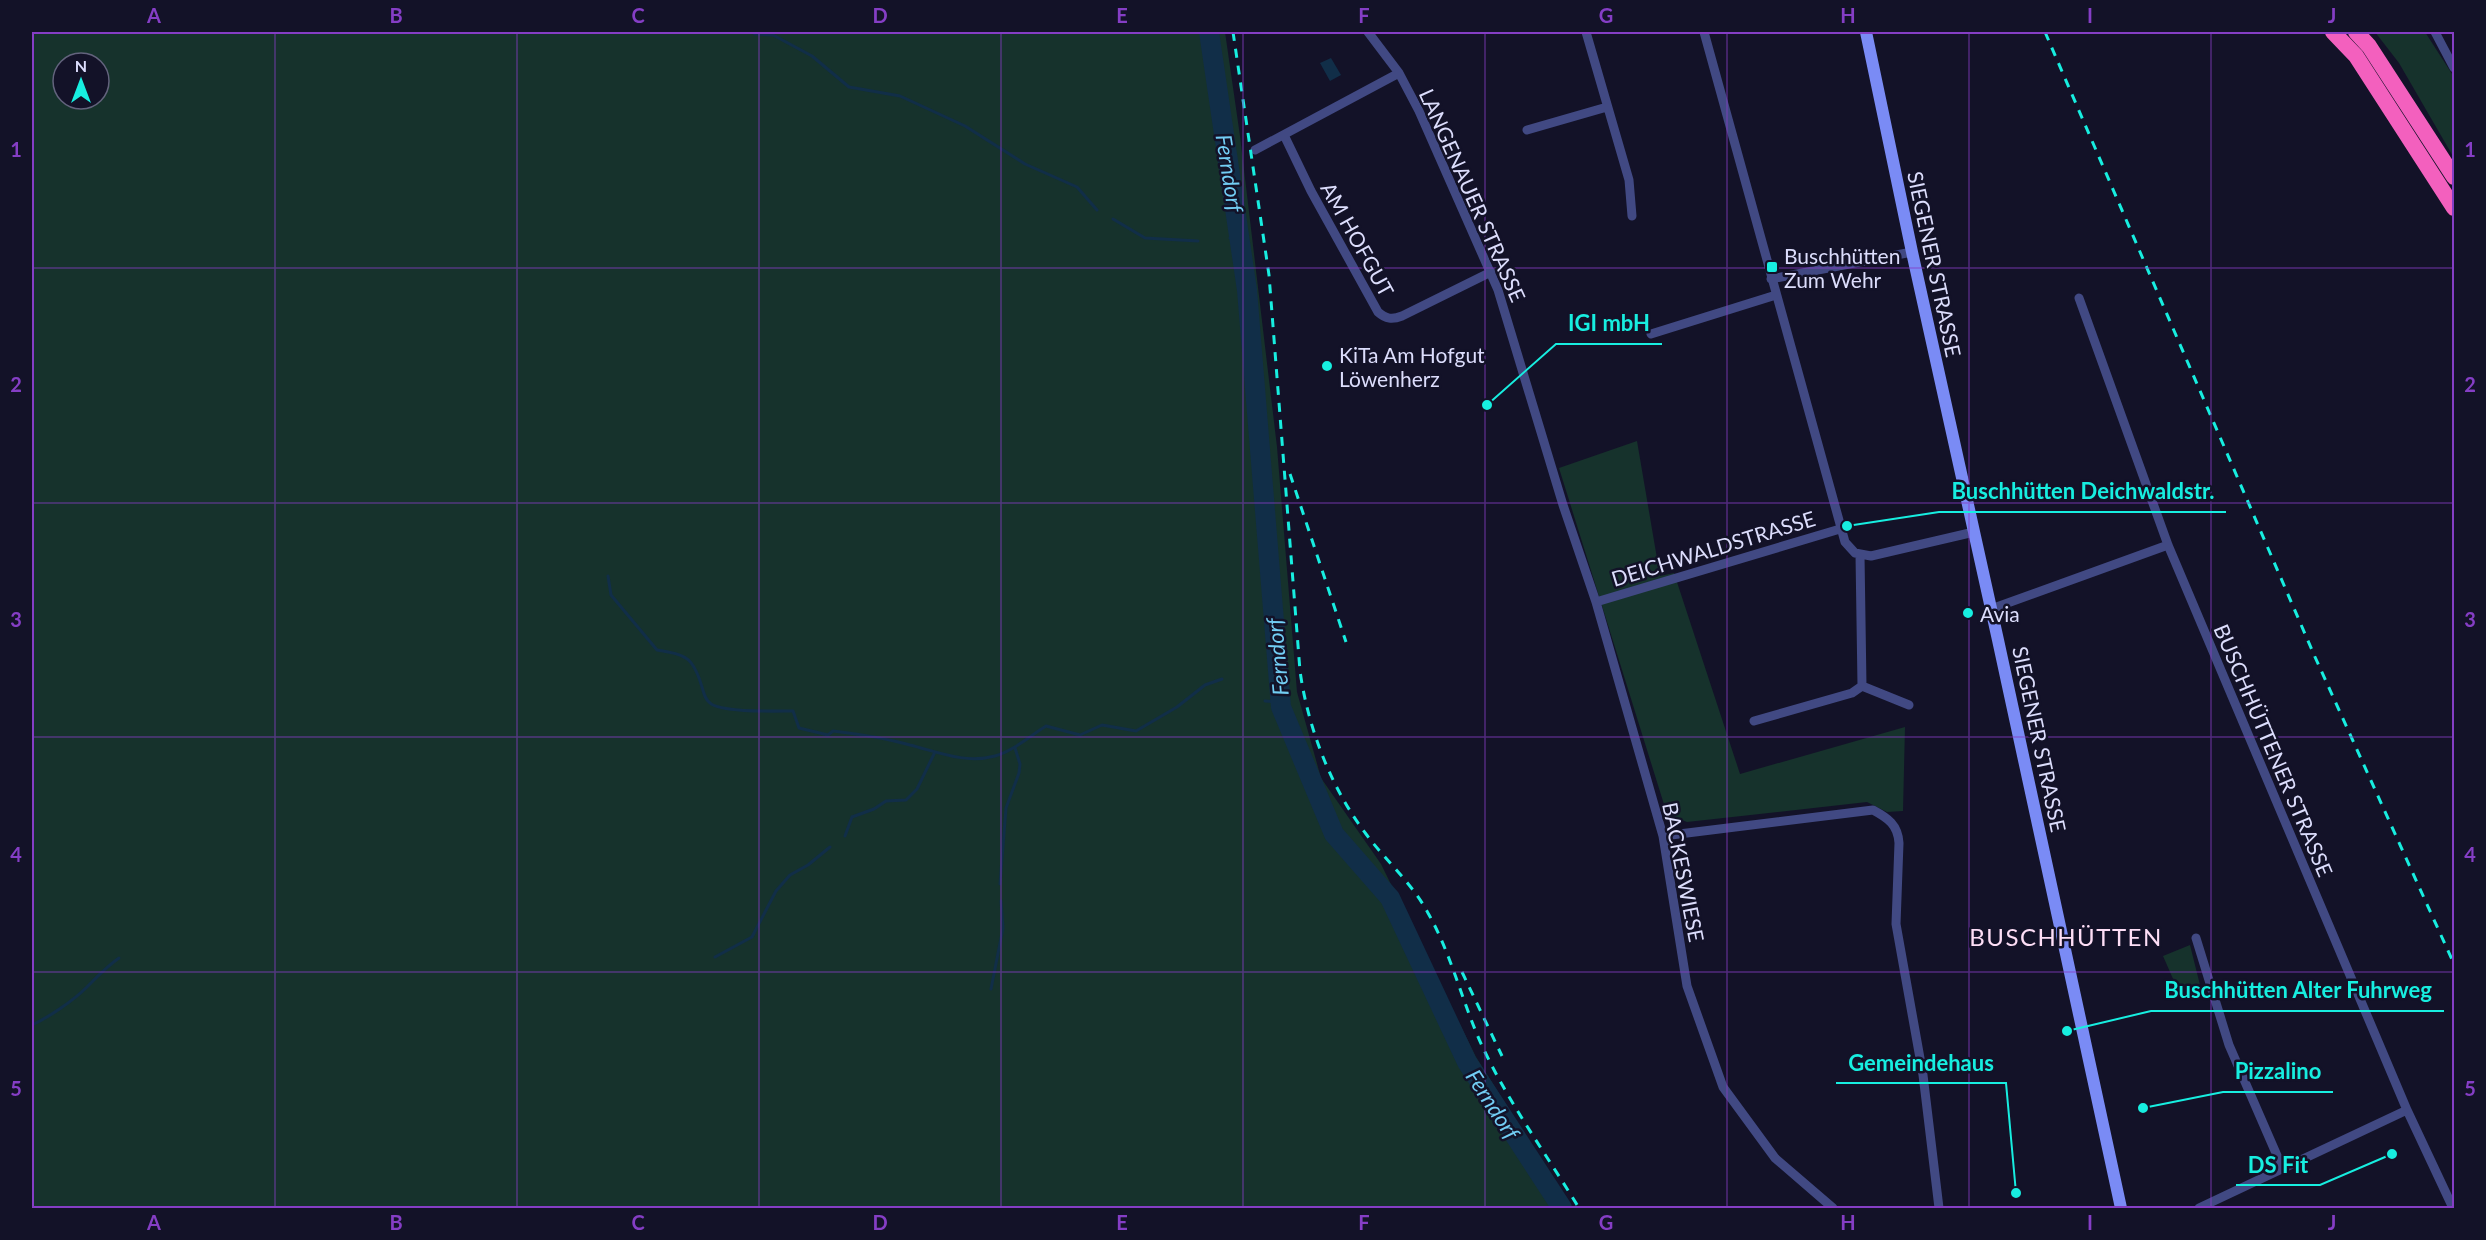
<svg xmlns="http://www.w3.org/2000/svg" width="2486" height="1240" font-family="Lato,sans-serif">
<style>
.green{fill:#16322c;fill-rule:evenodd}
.water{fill:#112e48}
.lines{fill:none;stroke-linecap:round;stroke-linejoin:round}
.stream{stroke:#112e48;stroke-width:3}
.river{stroke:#112e48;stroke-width:20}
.street{stroke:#414983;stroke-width:9}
.secondary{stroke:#7a8bf5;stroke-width:12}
.highway{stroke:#f360be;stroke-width:16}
.rail{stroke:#17eee0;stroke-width:3;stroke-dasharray:9 8;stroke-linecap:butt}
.grid{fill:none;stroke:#853ec5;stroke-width:1.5;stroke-opacity:0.55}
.poi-dot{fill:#17eee0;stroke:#131228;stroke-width:2}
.labels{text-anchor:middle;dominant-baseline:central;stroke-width:5;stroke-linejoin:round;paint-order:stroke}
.street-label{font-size:21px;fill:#dcddfc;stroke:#131228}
.poi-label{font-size:21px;fill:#dcddfc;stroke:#131228;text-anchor:start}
.water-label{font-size:22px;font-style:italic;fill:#72cdf4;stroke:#131228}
.quarter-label{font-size:24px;letter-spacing:1.5px;fill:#fddef6;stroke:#131228}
.leader{fill:none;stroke:#17eee0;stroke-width:2}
.callout-dot{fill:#17eee0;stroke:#131228;stroke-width:2}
.callout-label{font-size:22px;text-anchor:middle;font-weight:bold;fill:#17eee0;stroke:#131228;stroke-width:5;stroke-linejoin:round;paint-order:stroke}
.neatline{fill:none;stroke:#853ec5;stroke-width:2}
.grid-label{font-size:20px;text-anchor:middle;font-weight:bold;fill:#853ec5}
</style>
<rect width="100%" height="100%" fill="#131228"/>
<path class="green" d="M 32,32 L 1225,32 L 1240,136 L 1277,447 L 1297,692 L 1321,778 L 1381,864 L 1476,1057 L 1572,1208 L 32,1208 ZM 63,63 L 99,63 L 99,99 L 63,99 Z
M 2375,32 L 2425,32 L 2454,77 L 2454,158 L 2399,63 Z
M 1637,441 L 1660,576 L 1674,573 L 1740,774 L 1905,727 L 1903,811 L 1887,812 L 1867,802 L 1687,822 L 1667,814 L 1559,468 Z
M 2190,945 L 2201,989 L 2181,997 L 2163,956 Z"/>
<path class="water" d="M 1331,58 L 1341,75 L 1330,81 L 1320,63 Z"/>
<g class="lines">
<path class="stream" d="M 752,32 L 755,34 L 773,35 L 812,56 L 849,87 L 900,96 L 965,126 L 1025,164 L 1077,187 L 1097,210
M 1113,219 L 1145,238 L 1198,241
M 1230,238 L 1240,237
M 608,576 L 611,595 L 657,650 C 687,655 693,657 702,687 C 704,694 705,699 710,703 C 721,713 777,711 793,711 L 799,728 L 828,735 L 833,731 C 858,734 885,738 910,745 C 938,752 965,764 995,756 C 1013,751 1030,736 1046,726 L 1080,735 L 1102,725 L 1136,731 L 1177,707 L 1205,685 L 1222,679
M 1265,701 L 1280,702
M 845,836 L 852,817 L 874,809 L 886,801 L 906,800 L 917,789 L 934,754
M 1000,884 L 1006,808 L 1019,773 L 1020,764 L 1015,748
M 715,957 L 752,937 L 776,891 L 790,875 L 808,865 L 830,847
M 991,989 L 1003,928 L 1001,901
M 32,1025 C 49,1017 73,1001 87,987 C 98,976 106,967 119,958"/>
<path class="river" d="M 1209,32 L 1247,290 L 1281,707 L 1334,834 L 1390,898 L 1467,1062 L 1562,1208"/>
<path class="street" d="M 1368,32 L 1399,73 L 1419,111 L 1498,290 L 1563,505 L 1596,602 L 1663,836 L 1687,986 L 1723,1087 L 1775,1158 L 1833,1208
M 1586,32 L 1629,180 L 1632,216
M 1704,32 L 1845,542 L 1855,553 L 1871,556 L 1974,532
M 2435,32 L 2454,68
M 1527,130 L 1607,107
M 1284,135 L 1311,191 L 1378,312 C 1386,319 1392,320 1402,316 L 1491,272
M 1255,150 L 1399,73
M 1771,279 L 1912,252
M 2079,298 L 2168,545 L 2407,1110 L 2453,1208
M 1651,334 L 1776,295
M 1596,602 L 1840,529
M 1991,609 L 2168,545
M 1862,686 L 1909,705
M 1754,721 L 1852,693 L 1862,686 L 1860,555
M 1663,836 L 1873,810 C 1888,818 1898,825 1899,843 L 1896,924 L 1923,1075 L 1939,1208
M 2196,938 L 2229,1045 L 2282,1167
M 2199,1208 L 2407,1110"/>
<path class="secondary" d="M 1866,32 L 1912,252 L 1998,640 L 2121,1208"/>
<path class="highway" d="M 2333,32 L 2356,56 L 2454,208
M 2356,32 L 2369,46 L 2454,177"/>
<path class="rail" d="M 1233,32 L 1269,275 L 1300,671 C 1308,728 1331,788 1366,834 C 1386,861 1412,883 1428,913 C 1453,957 1463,1007 1485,1052 C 1511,1106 1548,1157 1579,1208
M 2045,32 L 2315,657 L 2454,964
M 1290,474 L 1346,642
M 1462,972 L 1502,1056"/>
</g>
<path class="grid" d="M 275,32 L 275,1208M 517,32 L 517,1208M 759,32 L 759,1208M 1001,32 L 1001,1208M 1243,32 L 1243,1208M 1485,32 L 1485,1208M 1727,32 L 1727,1208M 1969,32 L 1969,1208M 2211,32 L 2211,1208M 32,268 L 2454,268M 32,503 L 2454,503M 32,737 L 2454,737M 32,972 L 2454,972"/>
<g class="poi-dot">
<rect x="1766" y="261" width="12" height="12" rx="3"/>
<circle cx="1327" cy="366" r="6"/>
<circle cx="1968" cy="613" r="6"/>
</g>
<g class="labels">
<g class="street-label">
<text transform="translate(1473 195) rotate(66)">LANGENAUER STRASSE</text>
<text transform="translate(1358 239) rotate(61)">AM HOFGUT</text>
<text transform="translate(1935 264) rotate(78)">SIEGENER STRASSE</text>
<text transform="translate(1713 548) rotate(-17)">DEICHWALDSTRASSE</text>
<text transform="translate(2040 739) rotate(78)">SIEGENER STRASSE</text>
<text transform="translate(2274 750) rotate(67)">BUSCHHÜTTENER STRASSE</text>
<text transform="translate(1684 872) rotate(79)">BACKESWIESE</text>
</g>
<g class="poi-label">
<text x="1784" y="255">Buschhütten<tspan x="1784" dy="24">Zum Wehr</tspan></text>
<text x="1339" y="354">KiTa Am Hofgut<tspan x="1339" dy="24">Löwenherz</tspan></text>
<text x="1980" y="613">Avia</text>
</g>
<g class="water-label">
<text transform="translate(1230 173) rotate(81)">Ferndorf</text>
<text transform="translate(1277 657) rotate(-95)">Ferndorf</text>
<text transform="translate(1493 1104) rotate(57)">Ferndorf</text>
</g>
<g class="quarter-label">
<text x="2066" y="936">BUSCHHÜTTEN</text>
</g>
</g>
<path class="leader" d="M1487 405L1556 344H1662M1847 526L1939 512H2226M2067 1031L2151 1011H2444M2016 1193L2006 1083H1836M2143 1108L2223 1092H2333M2392 1154L2320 1185H2236"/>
<g class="callout-dot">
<circle cx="1487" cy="405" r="6"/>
<circle cx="1847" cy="526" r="6"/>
<circle cx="2067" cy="1031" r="6"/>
<circle cx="2016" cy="1193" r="6"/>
<circle cx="2143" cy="1108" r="6"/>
<circle cx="2392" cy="1154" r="6"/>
</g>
<g class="callout-label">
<text x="1609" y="331">IGI mbH</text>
<text x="2083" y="499">Buschhütten Deichwaldstr.</text>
<text x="2298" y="998">Buschhütten Alter Fuhrweg</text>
<text x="1921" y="1071">Gemeindehaus</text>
<text x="2278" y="1079">Pizzalino</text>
<text x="2278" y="1173">DS Fit</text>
</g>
<rect width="2486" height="1240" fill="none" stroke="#131228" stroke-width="66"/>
<g transform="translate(81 81)"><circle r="28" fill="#131228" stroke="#63637d" stroke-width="1.5"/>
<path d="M0-4.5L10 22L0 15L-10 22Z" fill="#17eee0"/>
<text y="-9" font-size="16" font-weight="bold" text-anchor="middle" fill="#dcddfc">N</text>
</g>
<rect x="33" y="33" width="2420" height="1174" class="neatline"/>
<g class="grid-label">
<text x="154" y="23">A</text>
<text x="396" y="23">B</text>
<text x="638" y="23">C</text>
<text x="880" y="23">D</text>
<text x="1122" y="23">E</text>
<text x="1364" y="23">F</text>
<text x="1606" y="23">G</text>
<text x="1848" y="23">H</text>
<text x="2090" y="23">I</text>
<text x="2332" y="23">J</text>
<text x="16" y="157">1</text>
<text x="2470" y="157">1</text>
<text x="16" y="392">2</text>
<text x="2470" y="392">2</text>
<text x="16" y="627">3</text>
<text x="2470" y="627">3</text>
<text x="16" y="862">4</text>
<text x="2470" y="862">4</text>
<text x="16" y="1096">5</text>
<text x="2470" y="1096">5</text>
<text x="154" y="1230">A</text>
<text x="396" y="1230">B</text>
<text x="638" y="1230">C</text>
<text x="880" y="1230">D</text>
<text x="1122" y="1230">E</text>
<text x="1364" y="1230">F</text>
<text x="1606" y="1230">G</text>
<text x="1848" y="1230">H</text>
<text x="2090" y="1230">I</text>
<text x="2332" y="1230">J</text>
</g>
</svg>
